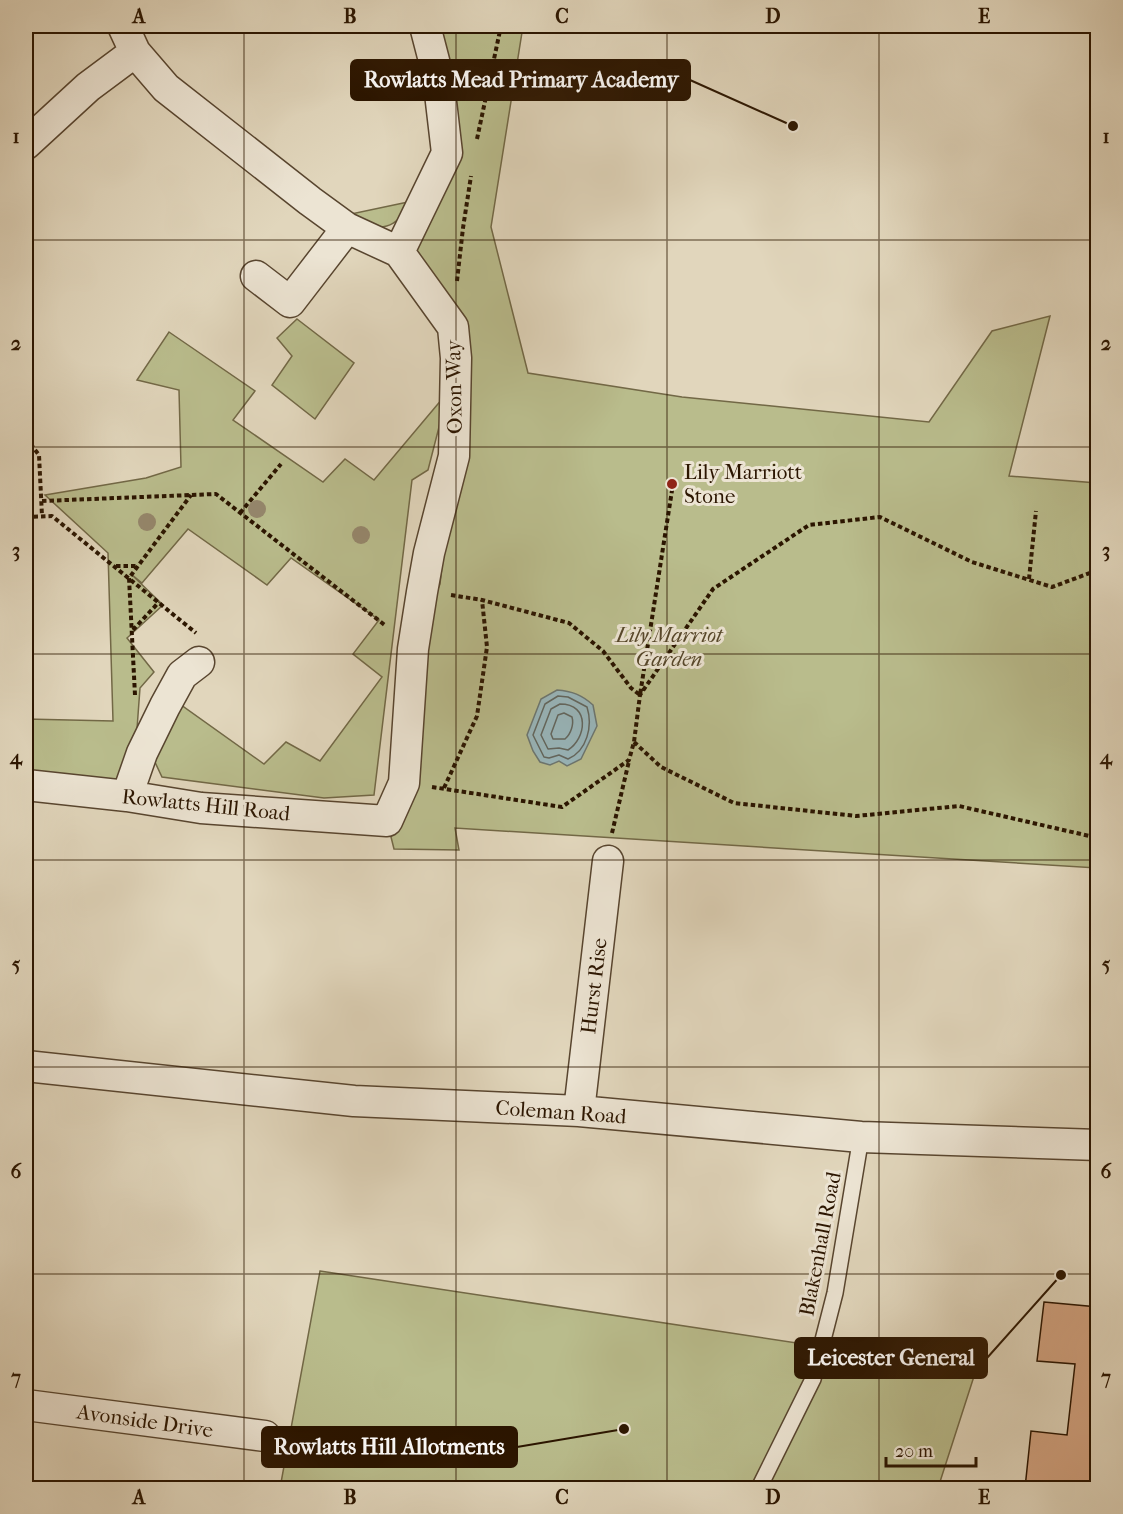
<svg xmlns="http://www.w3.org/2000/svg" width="1123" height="1514" font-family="'IM FELL French Canon',serif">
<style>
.green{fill:#b9bc8c;stroke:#726846;stroke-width:1.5}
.water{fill:#98b6bb;stroke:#6c7670;stroke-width:1.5}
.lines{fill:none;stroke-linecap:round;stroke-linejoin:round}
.shore{stroke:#62665e;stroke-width:1.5}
.building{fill:#d2a381;stroke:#2b1500;stroke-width:1.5}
.lane-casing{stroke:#58452f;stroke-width:18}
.street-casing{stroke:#58452f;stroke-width:33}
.path{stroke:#2b1500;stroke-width:4;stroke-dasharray:4.5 3;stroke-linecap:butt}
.lane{stroke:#ece4d3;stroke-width:15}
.street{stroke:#ece4d3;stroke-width:30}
.tree{fill:#95876c}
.grid{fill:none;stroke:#2b1500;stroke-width:1.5;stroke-opacity:0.55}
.poi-dot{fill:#8f2418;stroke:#ece4d3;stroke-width:2}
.labels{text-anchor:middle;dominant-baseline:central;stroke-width:6;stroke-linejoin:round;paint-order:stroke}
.street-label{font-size:21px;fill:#2b1500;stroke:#ece4d3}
.poi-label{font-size:21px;fill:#2b1500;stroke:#ece4d3;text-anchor:start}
.park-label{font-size:21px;font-style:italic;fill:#56472a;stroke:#ece4d3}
.leader{fill:none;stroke:#2b1500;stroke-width:2}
.callout-dot{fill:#2b1500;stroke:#ece4d3;stroke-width:2}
.callout{fill:#2b1500;stroke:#2b1500;stroke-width:2}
.callout-label{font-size:22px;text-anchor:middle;font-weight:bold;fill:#fff}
.neatline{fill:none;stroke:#2b1500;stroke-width:2}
.grid-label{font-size:20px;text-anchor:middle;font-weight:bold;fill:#2b1500}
</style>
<rect width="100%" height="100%" fill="#e1d6bc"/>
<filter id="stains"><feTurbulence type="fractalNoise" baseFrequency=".00333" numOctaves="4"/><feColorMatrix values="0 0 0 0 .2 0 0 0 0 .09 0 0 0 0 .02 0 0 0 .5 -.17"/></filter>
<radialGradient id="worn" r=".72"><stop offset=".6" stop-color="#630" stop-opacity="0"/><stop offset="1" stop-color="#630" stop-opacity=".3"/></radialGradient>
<path class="green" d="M 425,26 L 523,26 L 491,227 L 528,373 L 682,397 L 929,422 L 992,331 L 1050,316 L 1009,476 L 1097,483 L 1097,868 L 455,828 L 459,850 L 394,849 L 387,821 L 413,649 L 440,584 L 454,456 L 456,358 L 399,252 L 447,153 Z
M 408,202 C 404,220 386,233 368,224 C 362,222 357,217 351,214 Z
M 297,319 L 354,363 L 315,419 L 272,385 L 292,356 L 277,338 Z
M 169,332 L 255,391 L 233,420 L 323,482 L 345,459 L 374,480 L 448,392 L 428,470 L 412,480 L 374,795 L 324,798 L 162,777 L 153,758 L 174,700 L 264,764 L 286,742 L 320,761 L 382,677 L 353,654 L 379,620 L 291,558 L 267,585 L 188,529 L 142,583 L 131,574 L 163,605 L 127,638 L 154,672 L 140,688 L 135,756 L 127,796 L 26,785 L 26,719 L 113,721 L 108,553 L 45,495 L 146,478 L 181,467 L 179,390 L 137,380 Z
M 320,1271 L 976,1370 L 938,1488 L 280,1488 Z"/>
<path class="water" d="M 557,690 C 572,691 582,695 593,705 L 597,726 L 581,759 L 567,766 L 559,761 L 550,765 L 540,762 L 533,751 L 527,735 L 541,699 Z"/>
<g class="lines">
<path class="shore" d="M 558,696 L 568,697 L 587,707 C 593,726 587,751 568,759 L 559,755 L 549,758 L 544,757 L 533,735 L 545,704 Z
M 560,704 C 591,704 586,739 568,750 L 559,748 L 548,749 L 541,735 L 551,709 Z
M 564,713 L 572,717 C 574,724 571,734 565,739 L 553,739 L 551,734 L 558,715 Z"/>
</g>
<path class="building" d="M 1044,1302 L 1098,1307 L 1098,1488 L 1025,1488 L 1031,1431 L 1067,1435 L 1075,1364 L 1037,1361 Z"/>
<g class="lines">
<defs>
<path id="lane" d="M 759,1488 L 813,1379 L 835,1293 L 861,1137"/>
<path id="street" d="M 26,144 L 88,87 L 135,52
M 399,252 L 447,153 L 438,76 L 425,26
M 256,276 L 290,302 L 347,228
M 26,785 L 127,796 L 201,808 L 387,821 L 404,783 L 413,649 L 422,592 L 429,553 L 454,456 L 456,358 L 453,327 L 399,252 L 347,228 L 310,201 L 166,88 L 135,52 L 123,26
M 127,796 L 142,753 L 165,706 L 182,675 L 199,662
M 26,1066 L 354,1101 L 579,1111 L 861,1137 L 1098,1145
M 579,1111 L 608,861
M 26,1405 L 265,1436"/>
</defs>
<use href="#lane" class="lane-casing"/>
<use href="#street" class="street-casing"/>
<path class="path" d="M 477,139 L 501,26
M 457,281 L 463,228 L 471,176
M 26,438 L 39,455 L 42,516
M 42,501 L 216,494 L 386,626
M 240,513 L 281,464
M 26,517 L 52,516 L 196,633
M 116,566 L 138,566
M 1029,579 L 1036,511
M 451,595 L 482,600 L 569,623 L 603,651 L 631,688 L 640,695 L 673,484
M 133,630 L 159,602
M 135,695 L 129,578 L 191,495
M 634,742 L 661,767 L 734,803 L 856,816 L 959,806 L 1098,838
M 432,787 L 562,807 L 629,760 L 634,742 L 640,695 L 713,589 L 809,525 L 880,517 L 972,562 L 1052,587 L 1098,570
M 444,788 L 477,716 L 487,647 L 482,600
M 612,833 L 629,761"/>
<use href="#lane" class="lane"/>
<use href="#street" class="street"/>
</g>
<g class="tree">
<circle cx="257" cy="509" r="9"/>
<circle cx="147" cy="522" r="9"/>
<circle cx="361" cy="535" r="9"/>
</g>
<path class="grid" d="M 244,26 L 244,1488M 456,26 L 456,1488M 667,26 L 667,1488M 879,26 L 879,1488M 26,240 L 1098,240M 26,447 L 1098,447M 26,654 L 1098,654M 26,860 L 1098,860M 26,1067 L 1098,1067M 26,1274 L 1098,1274"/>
<circle class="poi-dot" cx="672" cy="484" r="6"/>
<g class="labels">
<g class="street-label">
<text transform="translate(454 387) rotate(-91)">Oxon Way</text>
<text transform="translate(206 805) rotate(6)">Rowlatts Hill Road</text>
<text transform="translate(594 986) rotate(-83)">Hurst Rise</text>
<text transform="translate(561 1112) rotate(4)">Coleman Road</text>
<text transform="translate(820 1244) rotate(-79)">Blakenhall Road</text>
<text transform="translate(145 1421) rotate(8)">Avonside Drive</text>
</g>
<g class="poi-label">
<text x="684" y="472">Lily Marriott<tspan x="684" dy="24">Stone</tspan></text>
</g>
<g class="park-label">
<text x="669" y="635">Lily Marriot<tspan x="669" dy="24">Garden</tspan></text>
</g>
</g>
<path class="leader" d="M793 126L690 80M1061 1275L987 1358M624 1429L517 1447"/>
<g class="callout-dot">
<circle cx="793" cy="126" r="6"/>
<circle cx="1061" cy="1275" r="6"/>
<circle cx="624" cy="1429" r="6"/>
</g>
<g class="callout">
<rect x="351" y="60" width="339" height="40" rx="6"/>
<rect x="795" y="1338" width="192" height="40" rx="6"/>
<rect x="262" y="1427" width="255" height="40" rx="6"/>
</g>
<g class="callout-label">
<text x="521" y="87">Rowlatts Mead Primary Academy</text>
<text x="891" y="1365">Leicester General</text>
<text x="389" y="1454">Rowlatts Hill Allotments</text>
</g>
<rect width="1123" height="1514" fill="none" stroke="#e1d6bc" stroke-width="66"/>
<path d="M886 1457v9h90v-9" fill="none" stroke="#2b1500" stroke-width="3"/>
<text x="895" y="1457" font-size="18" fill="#2b1500" stroke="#ece4d3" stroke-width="4.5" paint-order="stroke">20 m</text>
<rect x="33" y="33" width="1057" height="1448" class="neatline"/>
<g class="grid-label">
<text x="139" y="23">A</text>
<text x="350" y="23">B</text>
<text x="562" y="23">C</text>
<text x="773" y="23">D</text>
<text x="984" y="23">E</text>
<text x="16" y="143">1</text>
<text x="1106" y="143">1</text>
<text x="16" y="350">2</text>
<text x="1106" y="350">2</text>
<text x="16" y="557">3</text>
<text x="1106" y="557">3</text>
<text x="16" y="764">4</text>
<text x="1106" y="764">4</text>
<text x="16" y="971">5</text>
<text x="1106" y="971">5</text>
<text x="16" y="1178">6</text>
<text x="1106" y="1178">6</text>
<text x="16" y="1384">7</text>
<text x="1106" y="1384">7</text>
<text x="139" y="1504">A</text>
<text x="350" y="1504">B</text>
<text x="562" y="1504">C</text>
<text x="773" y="1504">D</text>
<text x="984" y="1504">E</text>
</g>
<rect width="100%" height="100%" filter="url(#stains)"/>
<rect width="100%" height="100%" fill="url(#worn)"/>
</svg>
